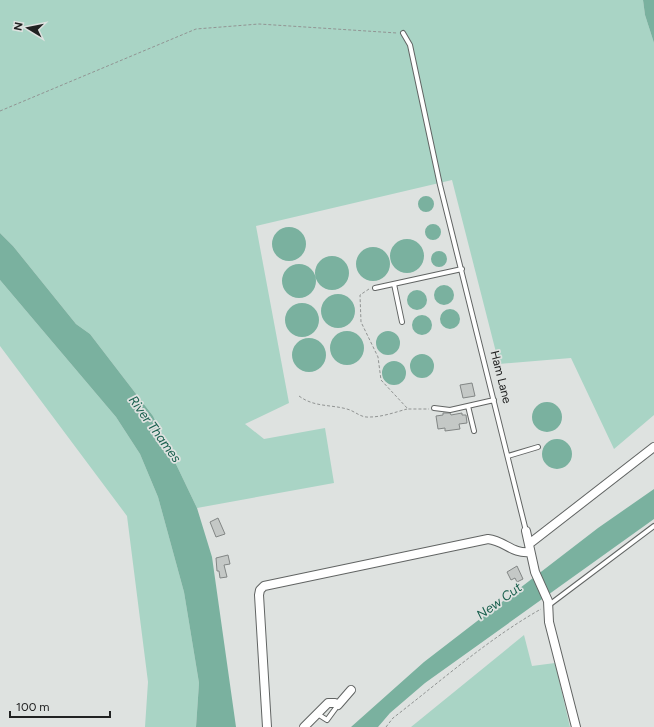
<svg xmlns="http://www.w3.org/2000/svg" width="654" height="727" font-family="Figtree,sans-serif">
<style>
.green{fill:#a9d4c5}
.water{fill:#7ab19f}
.building{fill:#c4c8c6;stroke:#828685}
.lines{fill:none;stroke-linecap:round;stroke-linejoin:round}
.lane-casing{stroke:#616463;stroke-width:6}
.street-casing{stroke:#616463;stroke-width:10}
.path{stroke:#919493;stroke-width:1;stroke-dasharray:3 2;stroke-linecap:butt}
.lane{stroke:#fff;stroke-width:4}
.street{stroke:#fff;stroke-width:8}
.labels{text-anchor:middle;dominant-baseline:central;stroke-width:3.5;stroke-linejoin:round;paint-order:stroke}
.street-label{font-size:12px;fill:#212222;stroke:#dee2e0}
.water-label{font-size:13px;font-style:italic;fill:#1a604e;stroke:#dee2e0}
</style>
<rect width="100%" height="100%" fill="#dee2e0"/>
<path class="green" d="M 0,0 L 643,0 L 645,15 L 654,43 L 654,415 L 614,449 L 571,358 L 499,364 L 452,180 L 256,226 L 289,403 L 245,424 L 264,439 L 325,428 L 334,483 L 197,508 L 153,416 L 90,334 L 76,324 L 13,246 L 0,233 Z
M 0,280 L 116,417 L 140,454 L 158,497 L 184,592 L 199,683 L 196,727 L 145,727 L 148,682 L 127,516 L 0,346 Z
M 524,635 L 532,666 L 555,663 L 570,727 L 411,727 Z"/>
<path class="water" d="M 643,0 L 654,0 L 654,43 L 645,15 Z
M418 204a8 8 0 1 1 16 0a8 8 0 1 1-16 0Z
M425 232a8 8 0 1 1 16 0a8 8 0 1 1-16 0Z
M272 244a17 17 0 1 1 34 0a17 17 0 1 1-34 0Z
M 0,233 L 13,246 L 76,324 L 90,334 L 153,416 L 197,508 L 212,557 L 236,727 L 196,727 L 199,683 L 184,592 L 158,497 L 140,454 L 116,417 L 0,280 Z
M390 256a17 17 0 1 1 34 0a17 17 0 1 1-34 0Z
M356 264a17 17 0 1 1 34 0a17 17 0 1 1-34 0Z
M431 259a8 8 0 1 1 16 0a8 8 0 1 1-16 0Z
M315 273a17 17 0 1 1 34 0a17 17 0 1 1-34 0Z
M282 281a17 17 0 1 1 34 0a17 17 0 1 1-34 0Z
M434 295a10 10 0 1 1 20 0a10 10 0 1 1-20 0Z
M407 300a10 10 0 1 1 20 0a10 10 0 1 1-20 0Z
M321 311a17 17 0 1 1 34 0a17 17 0 1 1-34 0Z
M285 320a17 17 0 1 1 34 0a17 17 0 1 1-34 0Z
M440 319a10 10 0 1 1 20 0a10 10 0 1 1-20 0Z
M412 325a10 10 0 1 1 20 0a10 10 0 1 1-20 0Z
M376 343a12 12 0 1 1 24 0a12 12 0 1 1-24 0Z
M330 348a17 17 0 1 1 34 0a17 17 0 1 1-34 0Z
M292 355a17 17 0 1 1 34 0a17 17 0 1 1-34 0Z
M410 366a12 12 0 1 1 24 0a12 12 0 1 1-24 0Z
M382 373a12 12 0 1 1 24 0a12 12 0 1 1-24 0Z
M532 417a15 15 0 1 1 30 0a15 15 0 1 1-30 0Z
M542 454a15 15 0 1 1 30 0a15 15 0 1 1-30 0Z
M 654,489 L 654,519 L 425,683 L 390,713 L 378,727 L 351,727 L 424,662 L 598,528 Z"/>
<path class="building" d="M 472,383 L 475,396 L 463,398 L 460,385 Z
M 443,413 L 450,413 L 451,415 L 462,413 L 462,415 L 466,415 L 467,423 L 459,424 L 460,429 L 445,431 L 445,428 L 438,429 L 436,416 L 443,415 Z
M 218,518 L 225,534 L 216,537 L 210,522 Z
M 228,555 L 230,564 L 224,565 L 227,577 L 220,578 L 219,571 L 217,571 L 216,558 Z
M 517,566 L 523,579 L 517,582 L 515,578 L 511,580 L 507,572 Z"/>
<g class="lines">
<defs>
<path id="lane" d="M 403,33 L 410,45 L 440,185 L 526,531
M 394,284 L 402,322
M 375,288 L 462,269
M 468,406 L 474,431
M 434,408 L 450,410 L 494,400
M 508,456 L 538,447
M 549,605 L 654,526
M 316,713 L 327,720 L 338,705"/>
<path id="street" d="M 526,531 L 535,572 L 548,601 L 549,622 L 576,727
M 529,544 L 654,447
M 267,727 L 259,595 L 260,590 L 264,586 L 488,539 C 505,541 512,554 530,552
M 304,727 L 328,703 L 335,703 L 338,705 L 351,690"/>
</defs>
<use href="#lane" class="lane-casing"/>
<use href="#street" class="street-casing"/>
<path class="path" d="M 0,111 L 196,29 L 259,24 L 397,33
M 369,289 L 360,295 L 361,322 L 378,357 L 381,380 L 408,409 L 429,409
M 299,396 C 315,408 333,404 350,410 C 357,413 362,418 370,417 C 382,417 396,412 407,409
M 386,727 L 393,718 C 441,681 488,639 541,609"/>
<use href="#lane" class="lane"/>
<use href="#street" class="street"/>
</g>
<g class="labels">
<g class="street-label">
<text transform="translate(501 377) rotate(76)">Ham Lane</text>
</g>
<g class="water-label">
<text transform="translate(155 429) rotate(54)">River Thames</text>
<text transform="translate(499 601) rotate(-36)">New Cut</text>
</g>
</g>
<g transform="translate(28 28) rotate(280)" stroke="#dee2e0" stroke-width="3" paint-order="stroke">
<path d="M0-3L7 15L0 10L-7 15Z" fill="#212222"/>
<text y="-6" font-size="11" font-weight="bold" text-anchor="middle" fill="#212222">N</text>
</g>
<path d="M10 711v6h100v-6" fill="none" stroke="#212222" stroke-width="2"/>
<text x="16" y="711" font-size="12" fill="#212222" stroke="#dee2e0" stroke-width="3" paint-order="stroke">100 m</text>
</svg>
